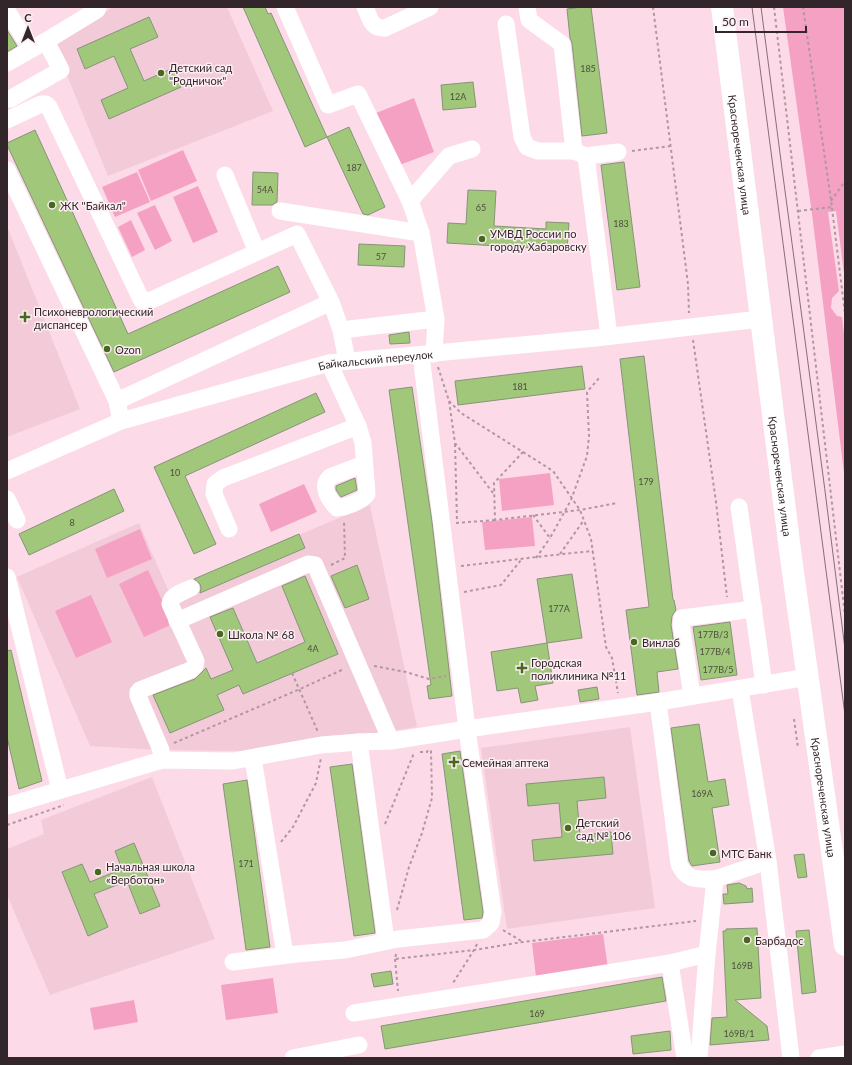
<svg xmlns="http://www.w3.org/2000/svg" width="852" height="1065" font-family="Lato,sans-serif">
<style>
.built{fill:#f3cad8}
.green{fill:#f5a1c3}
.building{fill:#a1c77b;stroke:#869479}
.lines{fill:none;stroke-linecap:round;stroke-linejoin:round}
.path{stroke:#b197a1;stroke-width:2;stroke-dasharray:3 3;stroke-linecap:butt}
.minor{stroke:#fff;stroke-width:17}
.major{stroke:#fff;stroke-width:22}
.tram{stroke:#856f77;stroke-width:1}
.poi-dot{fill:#48681f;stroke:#fceef3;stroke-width:1.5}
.labels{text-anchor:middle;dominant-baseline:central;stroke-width:3;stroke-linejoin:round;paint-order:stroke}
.number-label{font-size:9px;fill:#4e4e3f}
.poi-label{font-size:11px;fill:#33262b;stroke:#fceef3;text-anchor:start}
.street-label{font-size:11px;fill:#33262b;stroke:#fceef3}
</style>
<rect width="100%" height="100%" fill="#fddae7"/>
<path class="built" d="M 113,7 L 227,7 L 273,111 L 108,176 L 55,46 Z
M 7,226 L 80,409 L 7,437 Z
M 370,505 L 417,727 L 387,732 L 321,737 L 243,751 L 161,750 L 90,746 L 17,577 L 139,523 L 168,590 Z
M 630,727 L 655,908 L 507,929 L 481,748 Z
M 152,777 L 215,939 L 50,995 L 7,895 L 7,849 L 44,834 L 41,820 Z"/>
<path class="green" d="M 783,7 L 845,7 L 845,281 L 836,211 L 828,212 L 839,291 L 832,298 L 831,308 L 837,316 L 842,317 L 845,342 L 845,481 L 812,214 Z
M 414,98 L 434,152 L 397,166 L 376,113 Z
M 183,150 L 197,181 L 151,201 L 138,170 Z
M 137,172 L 150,202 L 115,217 L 102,187 Z
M 198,186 L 218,232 L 193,243 L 173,197 Z
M 155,205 L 172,241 L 155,250 L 137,213 Z
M 131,220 L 145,250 L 132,257 L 118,227 Z
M 550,473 L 554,505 L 502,511 L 499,479 Z
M 304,484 L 317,512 L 271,532 L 259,504 Z
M 532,517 L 535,546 L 485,550 L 482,522 Z
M 140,529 L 152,559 L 107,578 L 95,549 Z
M 148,570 L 173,624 L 144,637 L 119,584 Z
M 91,595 L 112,642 L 76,658 L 55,611 Z
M 603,934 L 608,968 L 536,977 L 532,943 Z
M 273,978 L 278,1013 L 226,1020 L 221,985 Z
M 134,1000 L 138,1022 L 94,1030 L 90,1008 Z"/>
<path class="building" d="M 243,7 L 265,7 L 268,14 L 271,13 L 327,137 L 305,147 Z
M 582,7 L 591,7 L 607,133 L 582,136 L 572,43 L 570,38 L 567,9 Z
M 149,17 L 158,37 L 130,49 L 144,81 L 173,68 L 181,87 L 109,119 L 101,100 L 128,88 L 114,56 L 85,69 L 77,49 Z
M 7,30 L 17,46 L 7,52 Z
M 473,82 L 476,107 L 443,110 L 441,85 Z
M 349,127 L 385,207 L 368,215 L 363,214 L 327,137 Z
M 35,130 L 128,334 L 278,266 L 290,292 L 114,372 L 7,145 L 7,143 Z
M 624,162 L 640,287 L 617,290 L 601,165 Z
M 253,172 L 278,173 L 277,202 L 272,205 L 252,205 Z
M 468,190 L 496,191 L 494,226 L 546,229 L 546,222 L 569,223 L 567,250 L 447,243 L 448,223 L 466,224 Z
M 359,244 L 405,246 L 404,267 L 358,265 Z
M 409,332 L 410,343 L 390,344 L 389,335 Z
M 644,356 L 673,600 L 674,600 L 676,610 L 672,616 L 671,625 L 678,669 L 657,672 L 659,692 L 637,695 L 626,610 L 649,607 L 620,359 Z
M 582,366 L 585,389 L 458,405 L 455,381 Z
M 412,387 L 432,522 L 452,696 L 429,699 L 427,686 L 431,685 L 389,390 Z
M 316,393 L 325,412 L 185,476 L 216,544 L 194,554 L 154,467 Z
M 355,478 L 357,490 L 341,497 L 336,490 L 336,486 Z
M 114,489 L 124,511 L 29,555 L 19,534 Z
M 299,534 L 305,548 L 200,593 L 201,588 L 200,584 L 194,579 Z
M 357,565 L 369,599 L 345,608 L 331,576 Z
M 572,574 L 582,638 L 547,643 L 537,579 Z
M 305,576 L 338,654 L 243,694 L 239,685 L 217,695 L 224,710 L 170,733 L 153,695 L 195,679 L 206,668 L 211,679 L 233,670 L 210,617 L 233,608 L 257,663 L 305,642 L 282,586 Z
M 730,622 L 737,675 L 701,680 L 693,627 Z
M 547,643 L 553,683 L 535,686 L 538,700 L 521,703 L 518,688 L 497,691 L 491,652 Z
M 11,650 L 42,781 L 19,789 L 7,737 L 7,651 Z
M 597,687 L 599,699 L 580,702 L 578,690 Z
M 699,724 L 708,782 L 725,779 L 729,805 L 712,808 L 720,862 L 692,866 L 689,861 L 671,728 Z
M 460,751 L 483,912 L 482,918 L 464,920 L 442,754 Z
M 352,764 L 375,933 L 354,936 L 330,767 Z
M 604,777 L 606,798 L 577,801 L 580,835 L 611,832 L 613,854 L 534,861 L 532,840 L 562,837 L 559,803 L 528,806 L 526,784 Z
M 247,780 L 270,947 L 246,950 L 223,784 Z
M 134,843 L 160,906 L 140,914 L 127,881 L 94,894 L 108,927 L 88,936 L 62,872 L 82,864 L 90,882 L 122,869 L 115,851 Z
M 804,854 L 807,877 L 798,878 L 794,855 Z
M 739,883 L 746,886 L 747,889 L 752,888 L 753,902 L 724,904 L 723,894 L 728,894 L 727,885 Z
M 757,928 L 761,998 L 735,1000 L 767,1026 L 769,1040 L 710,1045 L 712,1018 L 727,1017 L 723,931 L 726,931 L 726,929 Z
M 809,930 L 816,992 L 802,994 L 796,931 Z
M 391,971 L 393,984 L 374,987 L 371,974 Z
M 662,977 L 666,1001 L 385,1049 L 381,1026 Z
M 670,1031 L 671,1050 L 633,1054 L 631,1036 Z"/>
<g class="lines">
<path class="path" d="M 653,7 L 688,284 L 689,313
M 774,7 L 845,615
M 632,151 L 671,146
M 831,201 L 845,181
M 832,208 L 845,314
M 798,211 L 832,207 L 803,7
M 693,340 L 716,502 L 727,597
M 438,367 L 449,401 L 455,443 L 493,493
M 449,401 L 461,413 L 523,452 L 494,483 L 495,520 L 580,510 L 617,503
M 455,444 L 457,522
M 523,452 L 553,471 L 580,510 L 591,539 L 606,647 L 612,658 L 618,693
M 533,515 L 550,538 L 571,500 L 587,456 L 589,436 L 587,392 L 600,377
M 456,523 L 495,520
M 560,554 L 584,520
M 536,558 L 550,538
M 331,565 L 345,558 L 344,520
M 461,566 C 505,561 549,555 593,551
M 464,592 L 501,585 L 521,560
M 374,666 L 406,672 L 429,679 L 446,676
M 292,673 L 318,732
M 794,719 L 798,748
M 174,743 L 300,689 L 344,669
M 420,752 L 427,752 L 428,750
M 385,824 L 414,753
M 7,825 L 64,805
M 281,842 L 293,827 L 316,783 L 321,758
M 397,910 L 409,867 L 422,833 L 432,798 L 431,750
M 503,930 L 523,942
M 477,944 L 474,950 L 523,942 L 696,921
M 396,954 L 395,959 L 474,950 L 453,983
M 395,959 L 398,991"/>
<g class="minor">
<path d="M 285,7 L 328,105 L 358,94 L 410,201 L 421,233 L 436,319 L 434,354"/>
<path d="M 365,7 C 370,18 371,29 385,28 L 430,7"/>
<path d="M 527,7 L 529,20 L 562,44 L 574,151 L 586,156 L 609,336"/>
<path d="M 7,11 L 31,49"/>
<path d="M 506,24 L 522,137 L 527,147 L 538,151 L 574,151"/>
<path d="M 7,63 L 46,41 L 97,10 L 98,7"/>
<path d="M 10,99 L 61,70 L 46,41"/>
<path d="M 7,120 L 41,104 L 46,104 L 49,107 L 141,299 L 143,302 L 147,302 L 297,234 L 331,302 L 341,330 L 347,361"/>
<path d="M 586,156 L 618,152"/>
<path d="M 7,170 L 117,401 L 121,421"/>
<path d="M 225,175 L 257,252"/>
<path d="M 410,201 L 449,156 L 472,149"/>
<path d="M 280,211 L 421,233"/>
<path d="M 341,330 L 436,319"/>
<path d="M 117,401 L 331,302"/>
<path d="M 358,426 L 363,443 L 367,494 C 361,502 346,507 337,508 C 329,500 320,486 330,477 L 364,464"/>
<path id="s1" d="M 7,471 L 121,421 L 329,363 L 596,338 L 760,319"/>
<path d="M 7,499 L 17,520"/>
<path d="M 739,507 L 764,685"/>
<path d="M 229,529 L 214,494 L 215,484 L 223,478 L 358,426 L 329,363"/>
<path d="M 7,577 L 60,790"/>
<path d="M 177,621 L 308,564 L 315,565 L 391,741"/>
<path d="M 692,696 L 681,624 L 682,618 L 754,609"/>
<path d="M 658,702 L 679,864 C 687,882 698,879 715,879"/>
<path d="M 359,742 L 386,941"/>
<path d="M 253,758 L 285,955"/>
<path d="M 162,760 L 161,750 L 138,696 L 138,692 L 140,690 L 191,670 L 195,666 L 196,661 L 170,604 C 171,595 183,592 191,588"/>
<path d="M 7,806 L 162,760 L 233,761 L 321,745 L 359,742 L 391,741 L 467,729 L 658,702 L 808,677"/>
<path d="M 768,861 L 791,1058"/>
<path d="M 233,962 L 296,954 L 345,950 L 398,939 L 483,930 L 491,923 L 493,912 L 467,729 L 421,355"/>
<path d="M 670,963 L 707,954"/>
<path d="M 354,1013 L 670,963 L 685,1058"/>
<path d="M 293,1058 L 359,1045"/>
<path d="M 699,1058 L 707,954 L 715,879 L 768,861 L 740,689"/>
<path d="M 819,1058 L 845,1054"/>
</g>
<path class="major" id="s2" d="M 722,7 L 791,558 L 845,945"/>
<path class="tram" d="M 752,7 L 845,715
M 761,7 C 788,221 819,435 845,649"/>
</g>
<g class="poi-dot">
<circle cx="161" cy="73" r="4"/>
<circle cx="52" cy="205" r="4"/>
<circle cx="482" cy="239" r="4"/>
<path d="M23 311h4v4h4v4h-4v4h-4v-4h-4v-4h4z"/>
<circle cx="107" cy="349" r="4"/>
<circle cx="220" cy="634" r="4"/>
<circle cx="634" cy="642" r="4"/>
<path d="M520 662h4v4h4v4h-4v4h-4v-4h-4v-4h4z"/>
<path d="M452 756h4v4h4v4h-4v4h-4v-4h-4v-4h4z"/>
<circle cx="568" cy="828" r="4"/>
<circle cx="713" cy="853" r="4"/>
<circle cx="98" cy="872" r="4"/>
<circle cx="747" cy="940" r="4"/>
</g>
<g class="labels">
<g class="number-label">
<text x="588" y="68">185</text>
<text x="458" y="96">12А</text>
<text x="354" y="167">187</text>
<text x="265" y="189">54А</text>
<text x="481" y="207">65</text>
<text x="621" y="223">183</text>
<text x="381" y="256">57</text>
<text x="520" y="386">181</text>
<text x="175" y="472">10</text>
<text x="646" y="481">179</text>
<text x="72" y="522">8</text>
<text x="559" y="608">177А</text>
<text x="713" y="634">177В/3</text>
<text x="313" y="648">4А</text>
<text x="715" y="651">177В/4</text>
<text x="718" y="669">177В/5</text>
<text x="702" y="793">169А</text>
<text x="246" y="863">171</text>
<text x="742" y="965">169В</text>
<text x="537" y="1013">169</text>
<text x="739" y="1033">169В/1</text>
</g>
<g class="poi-label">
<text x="169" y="67">Детский сад<tspan x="169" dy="13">"Родничок"</tspan></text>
<text x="60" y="205">ЖК "Байкал"</text>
<text x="490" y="233">УМВД России по<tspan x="490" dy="13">городу Хабаровску</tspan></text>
<text x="34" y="311">Психоневрологический<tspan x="34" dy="13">диспансер</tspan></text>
<text x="115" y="349">Ozon</text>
<text x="228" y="634">Школа № 68</text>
<text x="642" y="642">Винлаб</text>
<text x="531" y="662">Городская<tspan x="531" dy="13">поликлиника №11</tspan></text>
<text x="462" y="762">Семейная аптека</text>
<text x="576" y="822">Детский<tspan x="576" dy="13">сад № 106</tspan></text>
<text x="721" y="853">МТС Банк</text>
<text x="106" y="866">Начальная школа<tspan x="106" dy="13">«Верботон»</tspan></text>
<text x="755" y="940">Барбадос</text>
</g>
<g class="street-label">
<text stroke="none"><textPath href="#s2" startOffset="149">Краснореченская улица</textPath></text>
<text stroke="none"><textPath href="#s1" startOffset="387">Байкальский переулок</textPath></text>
<text stroke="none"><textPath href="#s2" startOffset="473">Краснореченская улица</textPath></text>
<text stroke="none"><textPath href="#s2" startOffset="797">Краснореченская улица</textPath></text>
</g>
</g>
<rect width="852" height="1065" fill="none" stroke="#33262b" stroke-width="16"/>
<g transform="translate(28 28)" stroke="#fceef3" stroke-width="3" paint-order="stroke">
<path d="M0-3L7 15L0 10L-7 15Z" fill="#33262b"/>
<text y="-6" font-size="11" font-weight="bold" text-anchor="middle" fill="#33262b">С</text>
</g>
<path d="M716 26v6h90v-6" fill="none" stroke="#33262b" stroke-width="2"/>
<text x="722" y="26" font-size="12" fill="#33262b" stroke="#fceef3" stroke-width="3" paint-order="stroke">50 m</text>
</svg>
